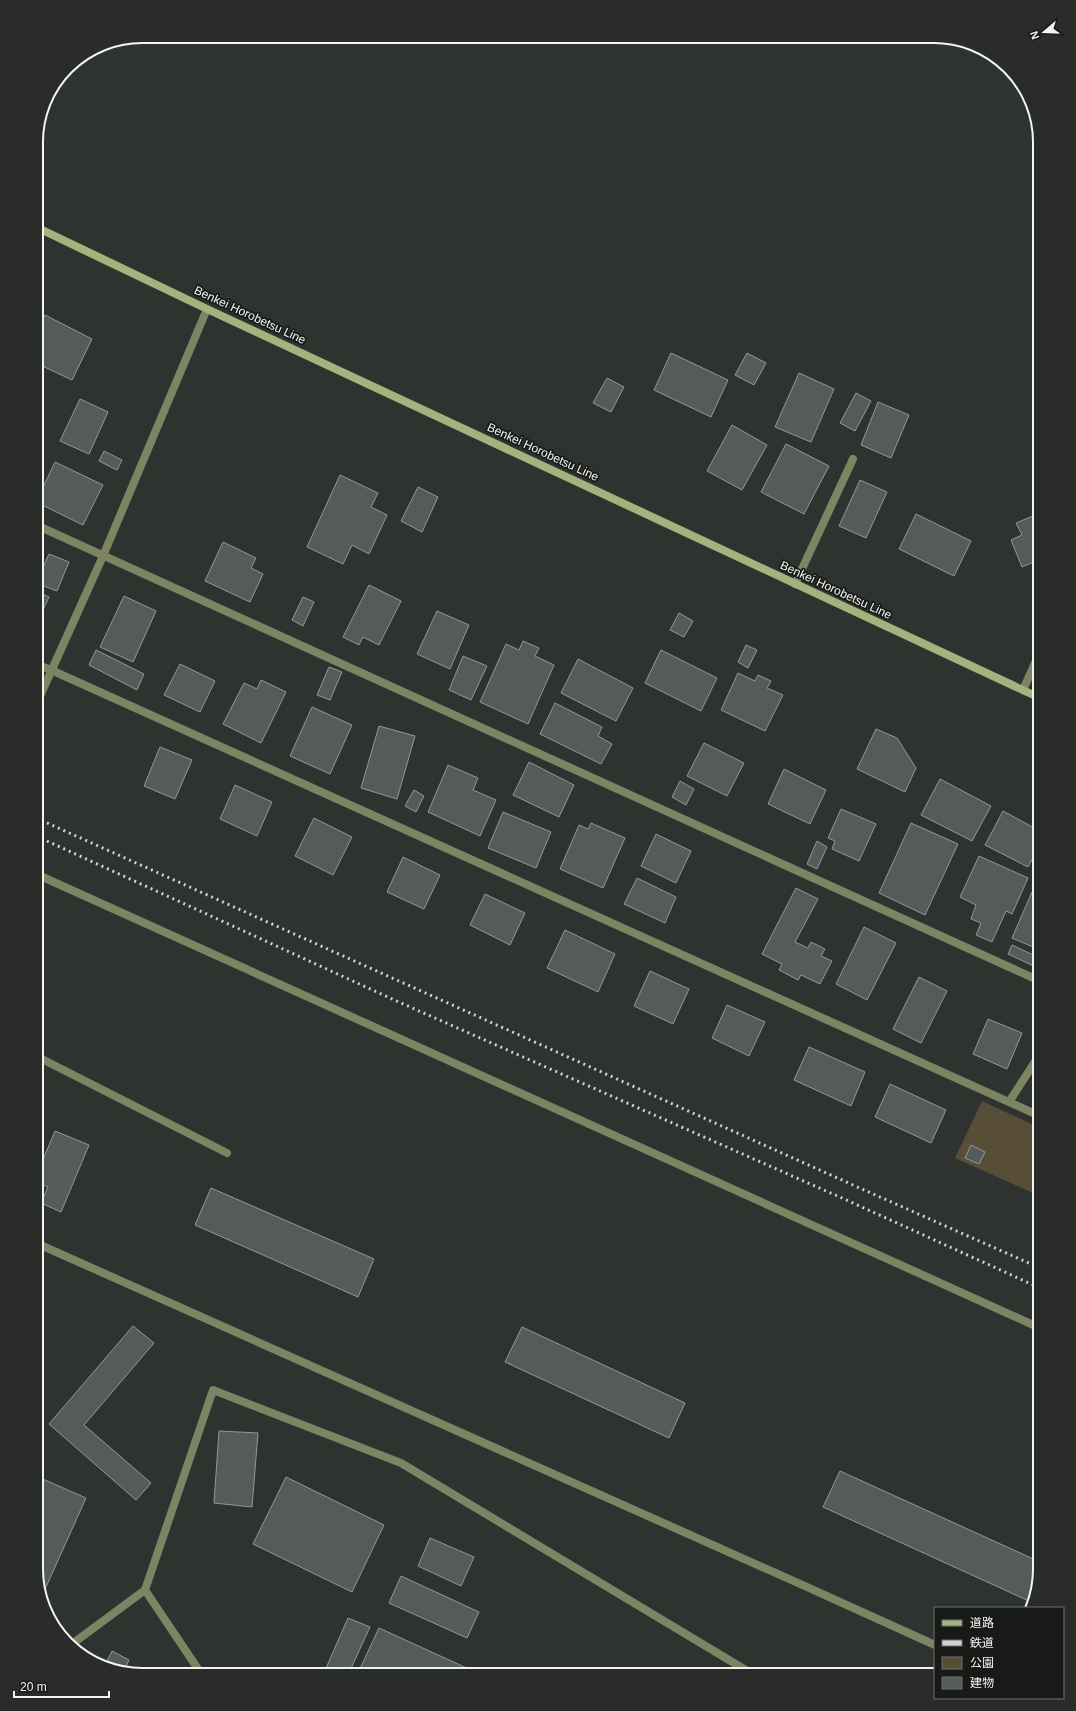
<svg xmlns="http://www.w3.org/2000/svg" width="1076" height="1711" font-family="Helvetica,'Noto Sans JP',sans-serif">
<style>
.green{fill:#584e37}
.building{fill:#545b59;stroke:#919997}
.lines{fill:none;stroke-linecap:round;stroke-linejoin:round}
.service{stroke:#7c8463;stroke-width:8}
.minor{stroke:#7c8463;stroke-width:8}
.secondary{stroke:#a6b27e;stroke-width:8}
.rail{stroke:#cfd2cf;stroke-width:3;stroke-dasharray:2 4;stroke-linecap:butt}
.labels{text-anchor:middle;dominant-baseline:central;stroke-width:3.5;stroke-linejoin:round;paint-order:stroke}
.street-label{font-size:12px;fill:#f2f5f2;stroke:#181a18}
.rim{fill:none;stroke:#f2f5f2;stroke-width:2}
</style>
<rect width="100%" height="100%" fill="#2f332f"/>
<path class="green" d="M 982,1101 L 1040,1128 L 1040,1196 L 955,1158 Z"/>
<path class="building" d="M 45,315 L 92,339 L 72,380 L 36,363 L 36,333 Z
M 671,353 L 728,380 L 711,417 L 654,390 Z
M 747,353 L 766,363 L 754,385 L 735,375 Z
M 799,373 L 834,389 L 811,442 L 775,427 Z
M 607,378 L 624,387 L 611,412 L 593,403 Z
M 856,393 L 871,401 L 855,431 L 840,423 Z
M 80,399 L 108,412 L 89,454 L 60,441 Z
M 878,402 L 909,415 L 891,458 L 861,445 Z
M 732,425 L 767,445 L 742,490 L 707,471 Z
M 786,444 L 829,466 L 804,514 L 761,492 Z
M 104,451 L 122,460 L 117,470 L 99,461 Z
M 55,462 L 103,485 L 83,525 L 36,502 Z
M 340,475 L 378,493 L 371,507 L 387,515 L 369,554 L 352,545 L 343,564 L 307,547 Z
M 860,480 L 887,492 L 866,538 L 839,526 Z
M 418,487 L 438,497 L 422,532 L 401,521 Z
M 1040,513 L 1040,571 L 1037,572 L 1034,562 L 1022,567 L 1011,540 L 1022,535 L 1016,523 Z
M 916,514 L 971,541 L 954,576 L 899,549 Z
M 223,542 L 256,558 L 251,568 L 263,574 L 250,602 L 205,581 Z
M 49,554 L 69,562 L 57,591 L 36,583 Z
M 369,585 L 401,601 L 379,645 L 363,637 L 359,645 L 343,637 Z
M 36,591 L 49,597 L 36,625 Z
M 124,596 L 156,611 L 133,662 L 100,647 Z
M 303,597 L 314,602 L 303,626 L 292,620 Z
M 437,611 L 469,625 L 450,669 L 417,654 Z
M 679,613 L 693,621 L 684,637 L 670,630 Z
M 523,641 L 539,648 L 535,656 L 554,665 L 528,724 L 480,702 L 506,644 L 519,650 Z
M 746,645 L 757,650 L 748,668 L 738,662 Z
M 96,650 L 144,674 L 137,690 L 89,665 Z
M 661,650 L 717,678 L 701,711 L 645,683 Z
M 463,656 L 487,666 L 471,700 L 449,690 Z
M 578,659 L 633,688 L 616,721 L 561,693 Z
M 180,664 L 215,681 L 200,712 L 164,695 Z
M 329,667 L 342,672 L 330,700 L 317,695 Z
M 738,673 L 755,681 L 758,675 L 771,681 L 767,688 L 783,695 L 765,731 L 721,710 Z
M 261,680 L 286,692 L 261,743 L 223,724 L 244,683 L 257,689 Z
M 555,703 L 602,727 L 598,736 L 612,744 L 601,764 L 540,734 Z
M 312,707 L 352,725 L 330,774 L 290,756 Z
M 379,726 L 415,736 L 397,799 L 361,788 Z
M 876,729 L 897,738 L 916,768 L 905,792 L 857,769 Z
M 704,743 L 744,763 L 727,796 L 687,776 Z
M 160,747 L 192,760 L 175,799 L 144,786 Z
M 529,762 L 574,785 L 559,817 L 513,795 Z
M 448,765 L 478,778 L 473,790 L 496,800 L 480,836 L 428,812 Z
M 784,769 L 826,790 L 810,824 L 768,804 Z
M 940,779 L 991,806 L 972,841 L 921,815 Z
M 680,781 L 694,789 L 686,805 L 672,797 Z
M 235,785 L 272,802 L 257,836 L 220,819 Z
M 414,790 L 424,796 L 416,812 L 405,806 Z
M 841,809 L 876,824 L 859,861 L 832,849 L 835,841 L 828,838 Z
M 1003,811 L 1040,831 L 1040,844 L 1028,867 L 985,845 Z
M 503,812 L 551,832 L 536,868 L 488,848 Z
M 314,818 L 352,837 L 333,875 L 295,856 Z
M 591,823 L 625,838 L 603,888 L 560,869 L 579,825 L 588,829 Z
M 911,823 L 958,844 L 925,915 L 879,893 Z
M 656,834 L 691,851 L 676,883 L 641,866 Z
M 817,841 L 827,847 L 817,869 L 807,864 Z
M 979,856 L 1028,878 L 1012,914 L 1006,911 L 992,942 L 976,935 L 981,923 L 971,919 L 976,905 L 960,897 Z
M 403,857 L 440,875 L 424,909 L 387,892 Z
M 637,878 L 676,897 L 665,923 L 624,904 Z
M 796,888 L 818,899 L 795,942 L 808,948 L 811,942 L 825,949 L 821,956 L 832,961 L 820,984 L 801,975 L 798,980 L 779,970 L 782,964 L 762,954 Z
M 1032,892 L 1040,895 L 1040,950 L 1012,938 Z
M 485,894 L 525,913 L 510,945 L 470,925 Z
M 864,927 L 896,943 L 867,1000 L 836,984 Z
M 565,930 L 615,954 L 598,992 L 547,968 Z
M 1012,945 L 1040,958 L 1040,969 L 1008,954 Z
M 650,971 L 689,989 L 673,1024 L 634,1006 Z
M 919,977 L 947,991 L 921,1043 L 893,1029 Z
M 727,1005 L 765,1022 L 749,1056 L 712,1038 Z
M 988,1019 L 1022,1033 L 1007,1069 L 973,1054 Z
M 809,1047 L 865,1072 L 851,1106 L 794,1080 Z
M 890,1084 L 946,1110 L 931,1143 L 875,1117 Z
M 55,1131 L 89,1145 L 61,1212 L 41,1203 L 48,1187 L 36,1182 L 36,1176 Z
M 971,1145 L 985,1152 L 979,1164 L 965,1158 Z
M 211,1188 L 374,1259 L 358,1297 L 195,1225 Z
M 133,1326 L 154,1343 L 84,1425 L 151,1483 L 136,1500 L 49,1424 Z
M 522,1327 L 685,1403 L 669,1438 L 505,1362 Z
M 219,1431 L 258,1433 L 252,1507 L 214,1503 Z
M 840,1471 L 1040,1562 L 1040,1569 L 1031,1602 L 823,1507 Z
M 36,1476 L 86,1498 L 42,1596 L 36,1569 Z
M 286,1477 L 384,1525 L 352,1592 L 253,1544 Z
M 430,1538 L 474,1557 L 461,1586 L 418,1566 Z
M 401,1576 L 479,1612 L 467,1638 L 389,1603 Z
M 348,1618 L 370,1627 L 348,1675 L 323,1675 Z
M 379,1628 L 482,1675 L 357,1675 Z
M 112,1651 L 129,1660 L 124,1671 L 105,1665 Z"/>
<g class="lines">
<path class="service" d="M 795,584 L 853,459
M 36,664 L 51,670
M 36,874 L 1040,1328
M 145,1590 L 202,1675
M 72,1644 L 145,1590 L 213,1390 L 401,1463 L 754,1675"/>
<path class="minor" d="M 36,525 L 1040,981
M 51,670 L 1040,1116
M 1023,690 L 1040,652
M 36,705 L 103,556 L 207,309
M 36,1056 L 227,1153
M 1009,1102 L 1040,1054
M 36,1243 C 335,1377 636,1509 935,1645"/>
<path class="secondary" d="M 36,227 L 207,309 L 1040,698"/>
<path class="rail" d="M 36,818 L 853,1185 L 1040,1268
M 36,836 L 401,1003 L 842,1198 L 1040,1288"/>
</g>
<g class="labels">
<g class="street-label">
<text transform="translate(250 315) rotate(25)">Benkei Horobetsu Line</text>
<text transform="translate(543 452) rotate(25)">Benkei Horobetsu Line</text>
<text transform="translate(836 590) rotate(25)">Benkei Horobetsu Line</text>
</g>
</g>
<path d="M0 0H1076V1711H0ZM142 43H934A99 99 0 0 1 1033 142V1569A99 99 0 0 1 934 1668H142A99 99 0 0 1 43 1569V142A99 99 0 0 1 142 43Z" fill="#292c29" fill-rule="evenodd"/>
<path class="rim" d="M142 43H934A99 99 0 0 1 1033 142V1569A99 99 0 0 1 934 1668H142A99 99 0 0 1 43 1569V142A99 99 0 0 1 142 43Z"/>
<rect x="934" y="1607" width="130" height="92" fill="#181a18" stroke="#6f726f"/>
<rect x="942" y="1620" width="20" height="6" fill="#a6b27e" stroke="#6f726f"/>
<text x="970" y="1627" font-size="12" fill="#f2f5f2">道路</text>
<rect x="942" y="1640" width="20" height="6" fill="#cfd2cf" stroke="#6f726f"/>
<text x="970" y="1647" font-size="12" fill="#f2f5f2">鉄道</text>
<rect x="942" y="1657" width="20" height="12" fill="#584e37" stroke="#6f726f"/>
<text x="970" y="1667" font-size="12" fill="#f2f5f2">公園</text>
<rect x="942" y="1677" width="20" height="12" fill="#545b59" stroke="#6f726f"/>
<text x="970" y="1687" font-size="12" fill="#f2f5f2">建物</text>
<g transform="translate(1044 32) rotate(251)" stroke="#181a18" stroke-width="3" paint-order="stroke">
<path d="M0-3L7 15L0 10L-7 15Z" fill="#f2f5f2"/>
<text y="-6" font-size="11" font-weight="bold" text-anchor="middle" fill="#f2f5f2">N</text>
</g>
<path d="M14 1691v6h95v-6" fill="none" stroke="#f2f5f2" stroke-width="2"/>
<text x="20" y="1691" font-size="12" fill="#f2f5f2" stroke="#181a18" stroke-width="3" paint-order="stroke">20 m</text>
</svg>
